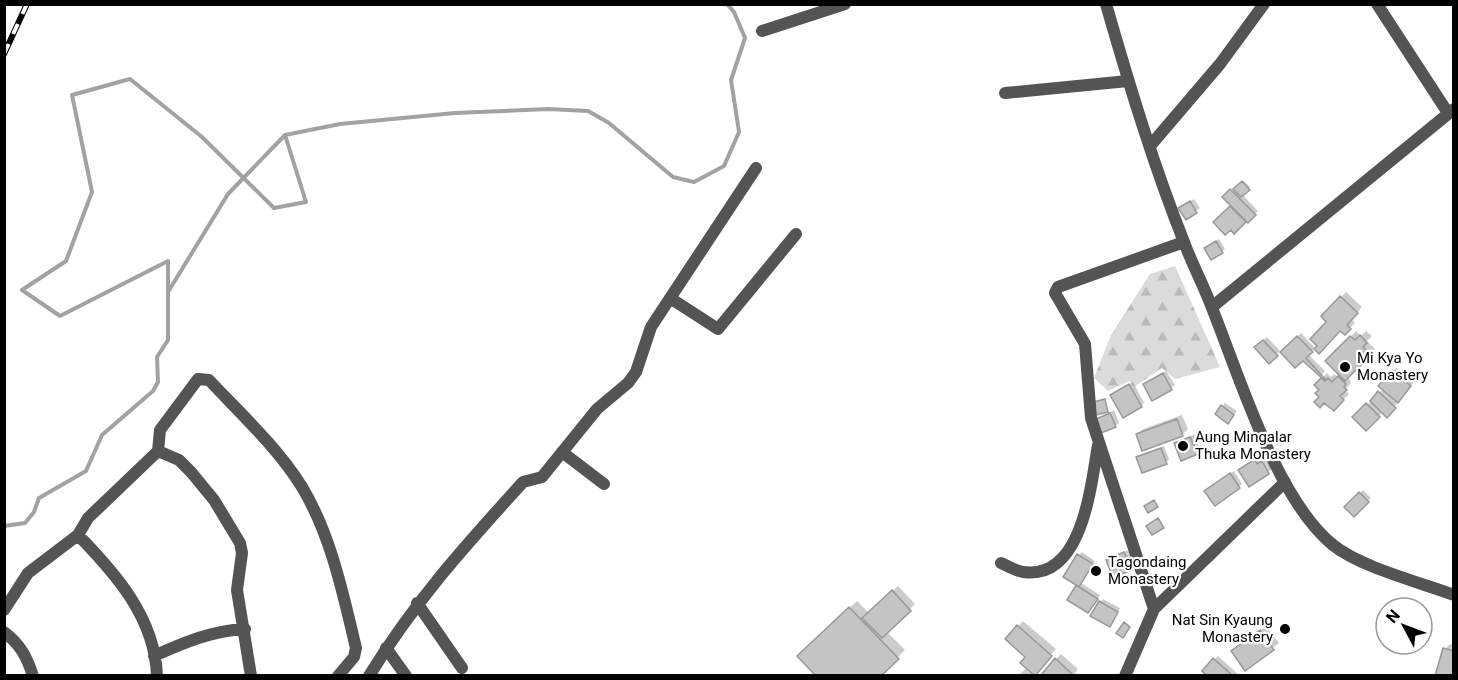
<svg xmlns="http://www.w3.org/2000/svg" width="1458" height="680" font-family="Roboto,sans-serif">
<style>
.forest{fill:url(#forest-firs)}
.shadow{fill:#0003}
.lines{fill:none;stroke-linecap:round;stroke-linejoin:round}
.stream{stroke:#a2a2a2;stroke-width:4}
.building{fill:#c4c4c4;stroke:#989898;stroke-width:1.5}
.minor{stroke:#545454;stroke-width:12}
.rail-casing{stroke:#000;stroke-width:6}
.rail{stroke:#fff;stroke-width:4;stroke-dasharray:11;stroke-linecap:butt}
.poi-dot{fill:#000;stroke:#fff;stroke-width:2}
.labels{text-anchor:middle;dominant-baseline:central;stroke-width:4.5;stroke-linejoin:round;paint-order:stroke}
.poi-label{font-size:15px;fill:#000;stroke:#fff;text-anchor:start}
</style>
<defs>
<pattern id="forest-firs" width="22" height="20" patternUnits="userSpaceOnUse" patternTransform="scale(1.5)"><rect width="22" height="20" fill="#dbdbdb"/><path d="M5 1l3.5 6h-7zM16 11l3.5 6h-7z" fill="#bababa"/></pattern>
</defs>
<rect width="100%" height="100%" fill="#fff"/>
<path class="forest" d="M 1175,266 L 1220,367 L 1175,379 L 1162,368 L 1134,387 L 1129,381 L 1108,391 L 1094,378 L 1111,335 L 1150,274 Z"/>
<path class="shadow" d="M 1244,181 L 1250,187 L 1242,194 L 1258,211 L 1234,232 L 1215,222 L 1232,205 L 1224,197 Z
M 1194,199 L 1200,208 L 1186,218 L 1184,205 Z
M 1219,239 L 1225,249 L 1222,252 L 1205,248 Z
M 1346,292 L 1362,307 L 1351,319 L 1355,323 L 1345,333 L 1341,329 L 1319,351 L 1315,348 L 1308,354 L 1325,371 L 1320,376 L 1303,359 L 1282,352 L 1301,333 L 1316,349 L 1328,322 L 1323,316 Z
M 1356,331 L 1361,336 L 1366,331 L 1372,336 L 1367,341 L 1375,349 L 1348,376 L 1351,383 L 1345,390 L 1349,394 L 1334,409 L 1321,397 L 1321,390 L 1316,385 L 1327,373 L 1331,377 L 1334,374 L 1339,378 L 1341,375 L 1327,361 Z
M 1267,337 L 1280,351 L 1269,362 L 1256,347 Z
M 1396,368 L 1414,382 L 1390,412 L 1383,412 L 1366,429 L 1355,417 L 1383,389 L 1380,386 Z
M 1166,371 L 1175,385 L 1153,399 L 1148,381 Z
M 1133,382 L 1144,403 L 1141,406 L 1112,395 Z
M 1225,403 L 1237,411 L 1231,418 L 1222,406 Z
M 1114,410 L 1119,423 L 1115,426 L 1098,419 Z
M 1182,415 L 1188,429 L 1182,435 L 1138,434 L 1143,429 Z
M 1194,434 L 1200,450 L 1197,453 L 1176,444 Z
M 1164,446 L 1169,459 L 1166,463 L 1138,457 Z
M 1258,457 L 1261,462 L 1266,459 L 1272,469 L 1249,485 L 1244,467 Z
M 1234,471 L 1242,484 L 1239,487 L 1209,488 Z
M 1363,490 L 1371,498 L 1354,515 L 1346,507 Z
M 1128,550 L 1134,565 L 1131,568 L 1108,561 Z
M 1082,552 L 1095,561 L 1081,583 L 1100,595 L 1091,608 L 1069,599 L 1078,585 L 1079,555 Z
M 898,586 L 915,604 L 887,632 L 905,650 L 879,676 L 799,656 L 857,601 L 869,613 Z
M 1103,599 L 1120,608 L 1113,622 L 1100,602 Z
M 1023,621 L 1056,649 L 1033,676 L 1018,676 L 1027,667 L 1027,657 L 1018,626 Z
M 1266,626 L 1279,643 L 1246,669 L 1238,646 Z
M 1450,644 L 1454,645 L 1454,676 L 1445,649 Z
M 1061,654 L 1078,669 L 1073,676 L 1056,659 Z
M 1218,656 L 1238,674 L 1237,676 L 1209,676 L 1204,671 Z"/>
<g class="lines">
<path class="stream" d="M 168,292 L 228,194 L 285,135 L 340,124 L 455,113 L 548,109 L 588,111 L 609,123 L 673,177 L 694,182 L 724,166 L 739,132 L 731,80 L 745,38 L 734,12 L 727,4
M 4,526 L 25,523 L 34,512 L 39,498 L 86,471 L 102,435 L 153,391 L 158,382 L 157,357 L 168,340 L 168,261 L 60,316 L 22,290 L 66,261 L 92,192 L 72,95 L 130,79 L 202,137 L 274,208 L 306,202 L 285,135"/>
</g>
<path class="building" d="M 1242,181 L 1250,190 L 1241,197 L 1233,189 Z
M 1230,189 L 1256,215 L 1248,223 L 1222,197 Z
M 1190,201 L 1197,213 L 1186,220 L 1178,208 Z
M 1230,206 L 1246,222 L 1234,234 L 1231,230 L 1225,235 L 1213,222 Z
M 1216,241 L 1223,253 L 1211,260 L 1204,248 Z
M 1340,296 L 1358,313 L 1347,325 L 1351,329 L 1345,335 L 1340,331 L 1319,354 L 1314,349 L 1317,346 L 1310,339 L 1326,322 L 1321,316 Z
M 1360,335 L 1367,343 L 1363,347 L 1371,355 L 1345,381 L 1325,361 L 1350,336 L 1355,340 Z
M 1297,336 L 1313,352 L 1306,358 L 1326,380 L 1325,381 L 1303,361 L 1295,368 L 1280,352 Z
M 1263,340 L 1278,356 L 1269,364 L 1254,347 Z
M 1392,370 L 1411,386 L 1398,403 L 1378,386 Z
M 1163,373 L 1172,390 L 1152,401 L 1143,384 Z
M 1338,376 L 1346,384 L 1344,387 L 1347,390 L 1340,396 L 1344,400 L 1334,411 L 1324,403 L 1320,408 L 1314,402 L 1319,397 L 1315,393 L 1319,390 L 1314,385 L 1321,378 L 1325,381 L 1328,378 L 1332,382 Z
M 1129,384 L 1142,407 L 1123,418 L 1110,395 Z
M 1378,391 L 1396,408 L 1387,418 L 1370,401 Z
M 1105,399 L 1108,412 L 1096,415 L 1093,402 Z
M 1366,403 L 1380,417 L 1366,431 L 1352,417 Z
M 1221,405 L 1234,415 L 1228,424 L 1215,414 Z
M 1110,413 L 1116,427 L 1101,433 L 1096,419 Z
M 1177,419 L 1183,436 L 1142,451 L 1136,434 Z
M 1190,437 L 1198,454 L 1181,461 L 1174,443 Z
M 1161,448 L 1167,464 L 1142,473 L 1136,457 Z
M 1255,459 L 1257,464 L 1262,461 L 1269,474 L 1249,487 L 1238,470 Z
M 1230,473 L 1240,488 L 1215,506 L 1204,491 Z
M 1359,492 L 1369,502 L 1354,517 L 1344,507 Z
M 1154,500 L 1158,507 L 1148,513 L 1144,506 Z
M 1158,518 L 1164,528 L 1152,535 L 1146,526 Z
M 1124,552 L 1132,570 L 1113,578 L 1106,560 Z
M 1077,554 L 1093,564 L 1079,587 L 1063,577 Z
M 1076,585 L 1098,599 L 1088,613 L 1067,600 Z
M 892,590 L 911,611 L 882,638 L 862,618 Z
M 1099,601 L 1118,612 L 1110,627 L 1090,616 Z
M 849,607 L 899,659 L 881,676 L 816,676 L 797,656 Z
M 1124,622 L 1130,627 L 1123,638 L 1116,633 Z
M 1017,625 L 1052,656 L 1035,676 L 1020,663 L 1025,657 L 1005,639 Z
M 1260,630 L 1274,650 L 1245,671 L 1231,651 Z
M 1443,648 L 1454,651 L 1454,676 L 1435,676 Z
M 1055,658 L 1074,676 L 1040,676 Z
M 1213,658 L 1233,676 L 1207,676 L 1202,671 Z"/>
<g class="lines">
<path class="minor" d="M 1106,4 C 1129,84 1153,164 1184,242 C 1192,264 1204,286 1212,308 C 1239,375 1276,499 1333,545 C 1360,567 1419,582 1454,595
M 1377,4 L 1448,113
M 762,31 L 845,4
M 1005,93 L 1128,81
M 1150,146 L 1220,64 L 1264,4
M 670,298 L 718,329 L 796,234
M 1212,307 L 1454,109
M 158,451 L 179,460 L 191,472 L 214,500 L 240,543 L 242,553 L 237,590 L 251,676
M 562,452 L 604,484
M 78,535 C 116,574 155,618 157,676
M 1001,563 C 1008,566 1016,571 1023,572 C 1083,581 1091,484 1098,445
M 417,603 L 462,668
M 1154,609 L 1091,418 L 1085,344 L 1055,293 L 1058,287 L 1184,242
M 4,610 L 28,573 L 78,535 L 88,518 L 158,451 L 160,430 L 198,379 L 209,380 C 241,414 277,447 302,487 C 331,535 343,594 356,648 L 354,657 L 338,676
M 4,632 C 20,644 27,657 33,676
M 386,648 L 406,676
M 154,656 C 185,642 211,631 245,629
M 369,676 C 415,601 465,546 523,482 L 542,477 L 597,409 L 628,383 L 636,372 L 651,327 L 756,168
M 1125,676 L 1154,609 L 1285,482"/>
<defs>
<path id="rail" d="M 4,54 L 27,4"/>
</defs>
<use href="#rail" class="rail-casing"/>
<use href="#rail" class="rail"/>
</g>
<g class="poi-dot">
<circle cx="1345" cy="367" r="6"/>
<circle cx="1183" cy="446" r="6"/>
<circle cx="1096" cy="571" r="6"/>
<circle cx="1285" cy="629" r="6"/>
</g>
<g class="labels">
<g class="poi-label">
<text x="1357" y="358">Mi Kya Yo<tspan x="1357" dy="17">Monastery</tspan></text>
<text x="1195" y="437">Aung Mingalar<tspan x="1195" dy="17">Thuka Monastery</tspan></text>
<text x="1108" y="562">Tagondaing<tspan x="1108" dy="17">Monastery</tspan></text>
<text x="1273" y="620" text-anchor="end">Nat Sin Kyaung<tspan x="1273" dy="17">Monastery</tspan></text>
</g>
</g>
<rect width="1458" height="680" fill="none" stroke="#000000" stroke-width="12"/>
<g transform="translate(1404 626) rotate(311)"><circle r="28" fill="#ffffff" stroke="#999999" stroke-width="1.5"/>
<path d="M0-4.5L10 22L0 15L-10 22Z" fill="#000000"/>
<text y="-9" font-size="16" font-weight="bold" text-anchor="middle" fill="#000000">N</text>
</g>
</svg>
